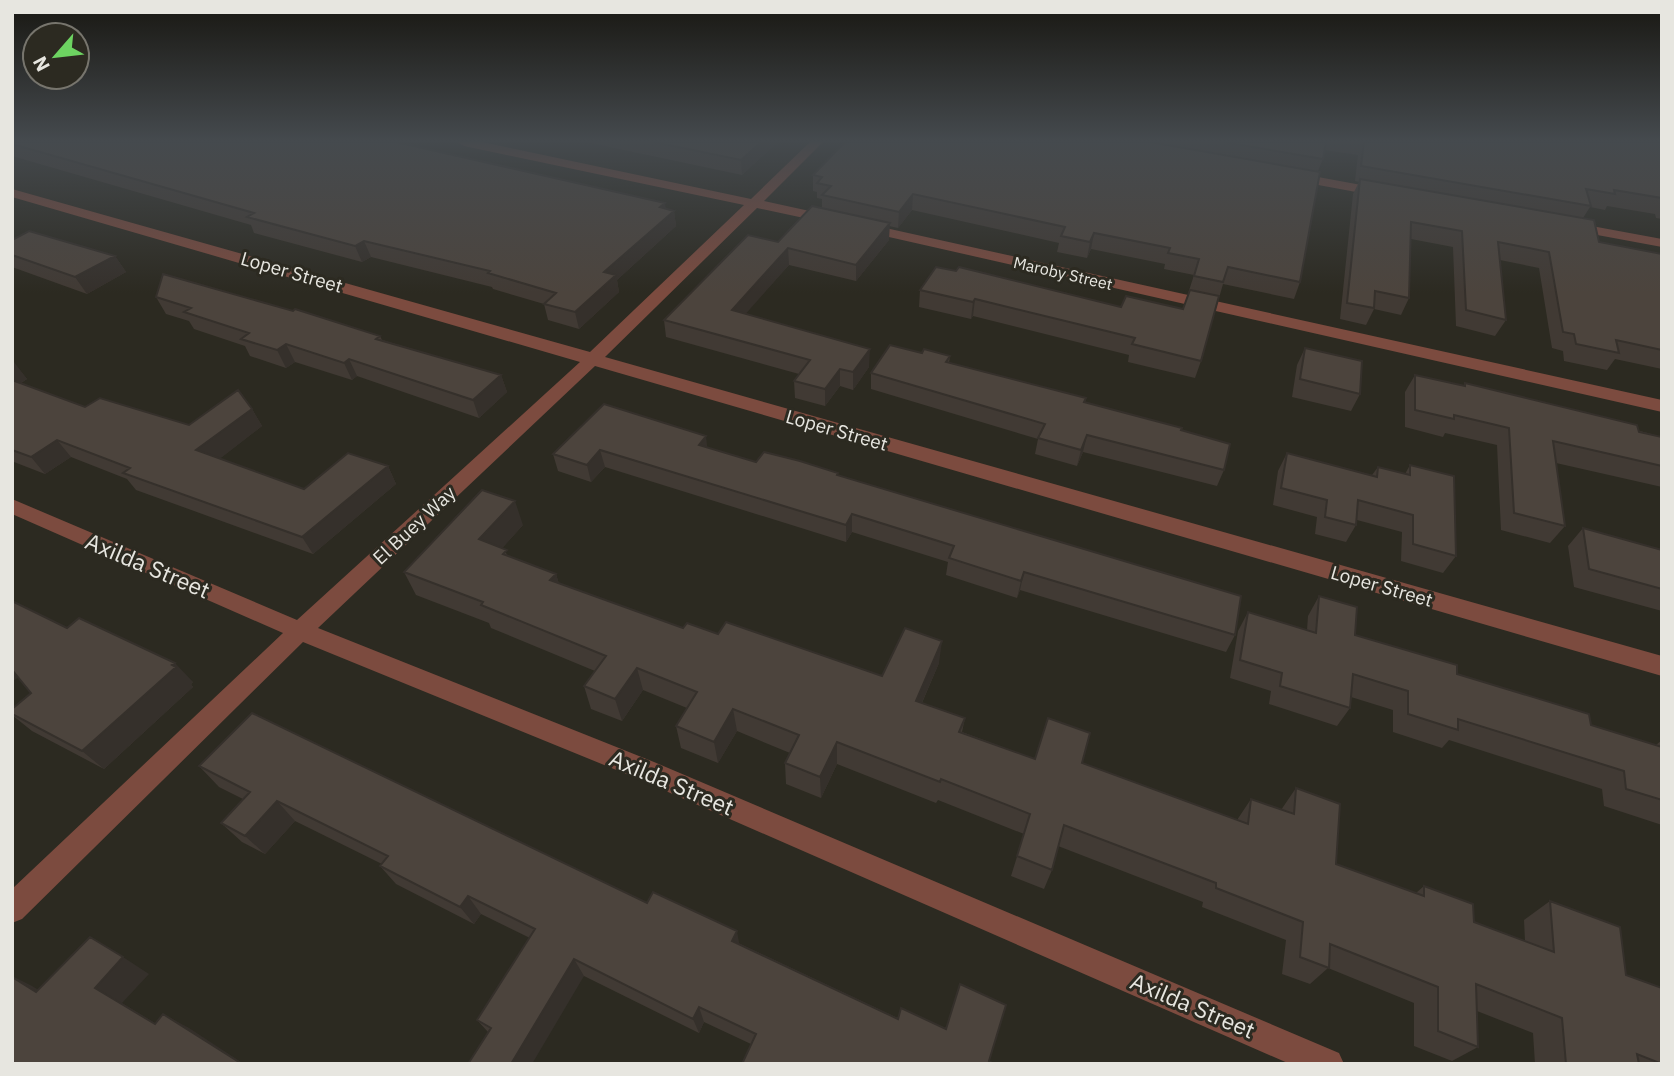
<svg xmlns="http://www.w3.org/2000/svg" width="1674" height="1076" font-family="'IBM Plex Sans',sans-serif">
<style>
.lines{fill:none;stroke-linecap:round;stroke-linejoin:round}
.street{fill:#7c4b3f;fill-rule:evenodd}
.wall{fill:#413a34}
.shaded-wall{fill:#35302b}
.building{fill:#4c443d;stroke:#35302b;stroke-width:2}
.labels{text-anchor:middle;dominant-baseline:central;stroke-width:6;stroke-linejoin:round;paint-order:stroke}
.far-street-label{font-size:16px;fill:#e7e6e0;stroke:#2c2a21}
.street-label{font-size:19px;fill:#e7e6e0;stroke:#2c2a21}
.near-street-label{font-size:23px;fill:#e7e6e0;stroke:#2c2a21}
</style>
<rect width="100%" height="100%" fill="#2c2a21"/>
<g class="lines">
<path class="street" d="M 458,142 L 482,142 L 751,199 L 810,142 L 823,142 L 764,201 L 837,217 L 837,223 L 832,224 L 757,208 L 605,357 L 1662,656 L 1662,676 L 595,366 L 318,628 L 654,762 L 1339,1053 L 1344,1064 L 1290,1064 L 636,778 L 303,642 L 22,919 L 12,923 L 12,889 L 283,633 L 12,514 L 12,499 L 297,620 L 580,362 L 12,197 L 12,189 L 590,352 L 744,205 L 464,146 Z
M 1291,172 L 1383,189 L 1390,193 L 1383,197 L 1286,179 L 1284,176 Z
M 1570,222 L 1662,239 L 1662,247 L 1565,229 L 1563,226 L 1565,223 Z
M 863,223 L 1662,400 L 1662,412 L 858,230 L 856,227 L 858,224 Z"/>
</g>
<path class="wall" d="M 12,142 L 666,209 L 674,211 L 676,226 L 617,280 L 619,292 L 579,329 L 548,320 L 544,304 L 493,289 L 492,287 L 371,257 L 362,262 L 254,233 L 251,225 L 12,156 Z
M 586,142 L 778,142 L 742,175 Z
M 845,142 L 1662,142 L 1662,219 L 1656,218 L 1655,214 L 1607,206 L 1605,210 L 1590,207 L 1583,218 L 1599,242 L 1662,254 L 1662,369 L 1615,359 L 1607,370 L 1564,361 L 1563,351 L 1552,348 L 1539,268 L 1500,260 L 1506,320 L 1495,336 L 1456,326 L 1453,247 L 1411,239 L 1409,298 L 1401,315 L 1374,309 L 1366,325 L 1340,319 L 1353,194 L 1359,182 L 1355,181 L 1358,155 L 1324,150 L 1323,159 L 1318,171 L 1300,282 L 1294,299 L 1223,284 L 1201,361 L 1195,378 L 1128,362 L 1129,355 L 973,316 L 971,319 L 919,307 L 920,290 L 1121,307 L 1183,309 L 1194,275 L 1164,269 L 1165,264 L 1091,249 L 1087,258 L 1057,252 L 1059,243 L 912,210 L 898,228 L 889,226 L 889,240 L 856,281 L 789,265 L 745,313 L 869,367 L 853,390 L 840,386 L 825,406 L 795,398 L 794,381 L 799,374 L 666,337 L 664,320 L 778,242 L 822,208 L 822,199 L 817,198 L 817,192 L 813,191 L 813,175 Z
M 12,240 L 115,256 L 126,272 L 87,294 L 12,267 Z
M 156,297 L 380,336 L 382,340 L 501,375 L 507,392 L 479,418 L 357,376 L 352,380 L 295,362 L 286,368 L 250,356 L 245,346 L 194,329 L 189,321 L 166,314 Z
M 1305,348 L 1360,394 L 1351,411 L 1292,397 L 1297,365 Z
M 922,353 L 950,356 L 949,363 L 1086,398 L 1085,403 L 1181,430 L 1224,470 L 1217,486 L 1083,452 L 1077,466 L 1035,454 L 1038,439 L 871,389 L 871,373 Z
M 12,361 L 27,379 L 21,383 L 85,407 L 189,425 L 252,409 L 262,426 L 219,459 L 304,489 L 388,466 L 396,484 L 313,554 L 136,490 L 127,479 L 71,457 L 45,474 L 14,462 L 12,459 Z
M 1415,375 L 1463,386 L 1465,383 L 1662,437 L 1662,487 L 1556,463 L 1565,526 L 1550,543 L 1501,530 L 1497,445 L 1445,433 L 1443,437 L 1405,427 L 1405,392 Z
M 604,404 L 707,447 L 756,462 L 838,473 L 838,476 L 1235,635 L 1226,652 L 1020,590 L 1017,598 L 946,575 L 948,562 L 852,532 L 846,542 L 605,467 L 591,482 L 558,471 L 553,454 Z
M 1287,453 L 1372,475 L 1378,467 L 1405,474 L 1410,465 L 1456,556 L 1443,573 L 1401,561 L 1402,532 L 1357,520 L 1356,525 L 1346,542 L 1315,534 L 1317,517 L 1273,505 L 1278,471 Z
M 523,525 L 502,548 L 509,557 L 556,574 L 559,584 L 683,628 L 718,634 L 882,676 L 939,663 L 922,703 L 965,718 L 962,732 L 1035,759 L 1082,763 L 1237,820 L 1251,799 L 1281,810 L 1296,788 L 1336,864 L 1416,893 L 1424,886 L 1474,922 L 1525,941 L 1524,920 L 1550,901 L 1626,975 L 1662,1064 L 1535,1064 L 1533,1033 L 1477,1011 L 1478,1047 L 1452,1061 L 1414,1046 L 1414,1003 L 1328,968 L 1310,984 L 1282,974 L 1286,940 L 1202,907 L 1203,902 L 1058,846 L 1052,870 L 1044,889 L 1011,876 L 1024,834 L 938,800 L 936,803 L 837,764 L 821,798 L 786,784 L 785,763 L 790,753 L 737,731 L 718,763 L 681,748 L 676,726 L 687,708 L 643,690 L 622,721 L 591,709 L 584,686 L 595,671 L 491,628 L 489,623 L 416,595 L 404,572 Z
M 1583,528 L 1662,550 L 1662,611 L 1574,587 L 1568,546 Z
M 1319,596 L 1355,635 L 1591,725 L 1656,745 L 1662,740 L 1662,825 L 1604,806 L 1602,789 L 1449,740 L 1442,748 L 1393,732 L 1393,710 L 1351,697 L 1350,708 L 1337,726 L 1269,704 L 1271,691 L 1230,678 L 1238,631 L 1248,612 L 1307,630 L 1308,616 Z
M 12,601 L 67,628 L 193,682 L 191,684 L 193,687 L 104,769 L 32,731 L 12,715 L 12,709 L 31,693 L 18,677 L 12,682 Z
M 199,766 L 647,903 L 740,944 L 989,1061 L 751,1044 L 704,1022 L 699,1033 L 584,976 L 488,1032 L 477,1020 L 530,938 L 481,914 L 474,924 L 396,884 L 380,866 L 382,864 L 295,821 L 265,854 L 242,842 L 221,823 L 243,799 L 219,787 Z"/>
<path class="shaded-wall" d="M 761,142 L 778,142 L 742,175 L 741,160 Z
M 913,194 L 912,210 L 898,228 L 899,212 Z
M 665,203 L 667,216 L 674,211 L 676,226 L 617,280 L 619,292 L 579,329 L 575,312 L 604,272 L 660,207 Z
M 890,223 L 889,240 L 856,281 L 856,265 Z
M 1094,233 L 1091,249 L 1087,258 L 1090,242 Z
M 364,241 L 371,257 L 362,262 L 355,246 Z
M 788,248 L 789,265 L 734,327 L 732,310 Z
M 115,256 L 126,272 L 87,294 L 75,277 Z
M 975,299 L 973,316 L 971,319 L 973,302 Z
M 286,344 L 295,362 L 286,368 L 277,350 Z
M 870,349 L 869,367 L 853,390 L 853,372 Z
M 349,359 L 357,376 L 352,380 L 344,363 Z
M 14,362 L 27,379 L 12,388 L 12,363 Z
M 840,369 L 840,386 L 825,406 L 825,389 Z
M 501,375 L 507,392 L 479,418 L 473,400 Z
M 252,409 L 262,426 L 208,468 L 196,450 Z
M 1087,435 L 1083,452 L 1077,466 L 1081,450 Z
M 706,436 L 708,454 L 699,445 Z
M 57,440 L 71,457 L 45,474 L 31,457 Z
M 600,450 L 605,467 L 591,482 L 587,465 Z
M 388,466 L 396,484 L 313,554 L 302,537 Z
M 515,501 L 523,525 L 489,563 L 479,539 Z
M 852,514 L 852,532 L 846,542 L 846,525 Z
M 1024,572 L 1020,590 L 1017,598 L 1021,581 Z
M 556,574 L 563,597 L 550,580 Z
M 942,641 L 939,663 L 913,723 L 916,701 Z
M 175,663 L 193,682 L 191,684 L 193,687 L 104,769 L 82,751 Z
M 12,666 L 22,674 L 12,682 Z
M 637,668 L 643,690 L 622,721 L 615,699 Z
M 733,709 L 737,731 L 718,763 L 714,742 Z
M 837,742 L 837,764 L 821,798 L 820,777 Z
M 277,801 L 295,821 L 265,854 L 245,836 Z
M 468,896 L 481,914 L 474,924 L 460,907 Z
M 737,931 L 740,948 L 732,941 Z
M 123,957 L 149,974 L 122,1003 L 181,1039 L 95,988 Z
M 574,959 L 584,976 L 532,1064 L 511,1064 Z
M 12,976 L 32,986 L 66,1007 L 36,992 L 12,977 Z
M 699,1007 L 704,1022 L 699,1033 L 693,1019 Z
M 163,1014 L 189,1028 L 244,1064 L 242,1064 Z"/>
<path class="building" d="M 12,142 L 396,142 L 665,203 L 660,207 L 674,211 L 604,272 L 616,275 L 575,312 L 544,304 L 556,293 L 488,273 L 490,271 L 364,241 L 355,246 L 247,217 L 254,213 L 12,144 Z
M 654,142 L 761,142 L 741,160 Z
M 845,142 L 1150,142 L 1320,172 L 1300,282 L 1228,267 L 1223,282 L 1194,276 L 1199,259 L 1168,253 L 1170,248 L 1094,233 L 1090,242 L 1061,236 L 1065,227 L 913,194 L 899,212 L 822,195 L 831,186 L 817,183 L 822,177 L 813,175 Z
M 1224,142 L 1326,142 L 1323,159 Z
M 1364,142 L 1662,142 L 1662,198 L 1614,190 L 1615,194 L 1586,189 L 1591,206 L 1361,166 Z
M 1360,179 L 1594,220 L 1599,242 L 1662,254 L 1662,350 L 1616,340 L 1619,353 L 1576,344 L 1574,334 L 1563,332 L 1549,252 L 1498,242 L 1506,320 L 1466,310 L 1462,231 L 1411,222 L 1409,298 L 1375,291 L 1374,308 L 1347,303 Z
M 812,206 L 890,223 L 856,265 L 788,248 L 732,310 L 870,349 L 853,372 L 840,369 L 825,389 L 794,381 L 810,360 L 664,320 L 748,235 L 778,242 Z
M 29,231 L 115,256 L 75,277 L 12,255 L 12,240 Z
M 936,267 L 956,271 L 959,267 L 1121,307 L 1126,296 L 1183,309 L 1190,290 L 1219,296 L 1201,361 L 1132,344 L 1135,338 L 975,299 L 973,302 L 920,290 Z
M 163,274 L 293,311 L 295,309 L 380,336 L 376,339 L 501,375 L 473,400 L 349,359 L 344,363 L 286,344 L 277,350 L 241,339 L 249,333 L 184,312 L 191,308 L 156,297 Z
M 890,345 L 922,353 L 924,349 L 950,356 L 946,362 L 1086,398 L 1084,402 L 1182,428 L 1181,430 L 1230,444 L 1224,470 L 1087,435 L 1081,450 L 1038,438 L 1045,424 L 871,373 Z
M 1305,348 L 1362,361 L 1360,394 L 1300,379 Z
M 1415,375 L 1465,386 L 1465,383 L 1637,425 L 1639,432 L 1662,437 L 1662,466 L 1553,441 L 1565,526 L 1514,513 L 1509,428 L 1454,415 L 1454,419 L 1415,410 Z
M 12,380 L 85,407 L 100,398 L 189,425 L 238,390 L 252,409 L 196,450 L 304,489 L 348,453 L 388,466 L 302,537 L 123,473 L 130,468 L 57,440 L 31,457 L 12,450 Z
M 604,404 L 706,436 L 699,445 L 756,462 L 764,452 L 800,461 L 838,473 L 837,475 L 1241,596 L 1235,635 L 1024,572 L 1021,581 L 949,558 L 954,546 L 852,514 L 846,525 L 600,450 L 587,465 L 553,454 Z
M 1287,453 L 1377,477 L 1378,467 L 1410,475 L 1410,465 L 1454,476 L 1456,556 L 1413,544 L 1413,515 L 1358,500 L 1356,525 L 1325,517 L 1327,500 L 1281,488 Z
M 482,490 L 515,501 L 479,539 L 507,550 L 503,554 L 556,574 L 550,580 L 683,628 L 687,623 L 718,634 L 726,622 L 882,676 L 905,628 L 942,641 L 916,701 L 965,718 L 959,732 L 1035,759 L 1048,718 L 1090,733 L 1082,763 L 1248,824 L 1251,799 L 1294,814 L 1296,788 L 1340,804 L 1336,864 L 1424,896 L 1424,886 L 1473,904 L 1474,922 L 1554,952 L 1550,901 L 1620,927 L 1626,975 L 1662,988 L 1662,1064 L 1637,1054 L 1639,1064 L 1566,1064 L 1562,1018 L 1476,984 L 1478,1047 L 1438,1031 L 1438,987 L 1330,944 L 1329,968 L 1300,957 L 1303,922 L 1216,888 L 1216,883 L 1064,825 L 1052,870 L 1017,856 L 1030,814 L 941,779 L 940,782 L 837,742 L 820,777 L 785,763 L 799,735 L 733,709 L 714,742 L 676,726 L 697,692 L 637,668 L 615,699 L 584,686 L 606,656 L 481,605 L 483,602 L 404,572 Z
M 1583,528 L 1662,550 L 1662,589 L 1589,569 Z
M 1319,596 L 1357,607 L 1355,635 L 1457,665 L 1457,674 L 1589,714 L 1591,725 L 1662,747 L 1662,800 L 1626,789 L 1624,771 L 1458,719 L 1458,730 L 1408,714 L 1408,691 L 1353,674 L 1350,708 L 1280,686 L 1282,673 L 1240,660 L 1248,612 L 1316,633 Z
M 12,601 L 67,628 L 79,618 L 175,663 L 172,665 L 176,667 L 82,751 L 12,714 L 12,709 L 31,693 L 12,670 Z
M 252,713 L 647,903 L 653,892 L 737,931 L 732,941 L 898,1019 L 901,1008 L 946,1029 L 960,984 L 1006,1005 L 989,1061 L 994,1064 L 742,1064 L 756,1034 L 699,1007 L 693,1019 L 574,959 L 511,1064 L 468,1064 L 491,1028 L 477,1020 L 535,929 L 468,896 L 460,907 L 380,866 L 388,856 L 277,801 L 245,836 L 221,823 L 250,792 L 199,766 Z
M 90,937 L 123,957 L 95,988 L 155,1024 L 163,1014 L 242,1064 L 12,1064 L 12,977 L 36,992 Z"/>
<linearGradient id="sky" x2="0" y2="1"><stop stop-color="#181712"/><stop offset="0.48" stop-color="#454a4e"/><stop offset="1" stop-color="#454a4e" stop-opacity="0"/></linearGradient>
<rect width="1674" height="293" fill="url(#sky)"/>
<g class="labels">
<g class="far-street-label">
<text transform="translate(1063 273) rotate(13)">Maroby Street</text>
</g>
<g class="street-label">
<text transform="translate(292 272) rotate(16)">Loper Street</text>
<text transform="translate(837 430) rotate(16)">Loper Street</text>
<text transform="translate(414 525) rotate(-43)">El Buey Way</text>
<text transform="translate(1382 586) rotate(16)">Loper Street</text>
</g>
<g class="near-street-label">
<text transform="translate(148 565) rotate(23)">Axilda Street</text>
<text transform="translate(672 782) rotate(23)">Axilda Street</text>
<text transform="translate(1193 1005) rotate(23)">Axilda Street</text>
</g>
</g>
<rect width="1674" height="1076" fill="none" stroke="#e7e6e0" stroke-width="28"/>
<g transform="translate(56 56) rotate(242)"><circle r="33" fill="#2c2a21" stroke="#77756d" stroke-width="2"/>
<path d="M0-5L12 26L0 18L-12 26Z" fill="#6dd361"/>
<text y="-10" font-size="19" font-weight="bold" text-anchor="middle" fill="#e7e6e0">N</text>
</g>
</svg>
